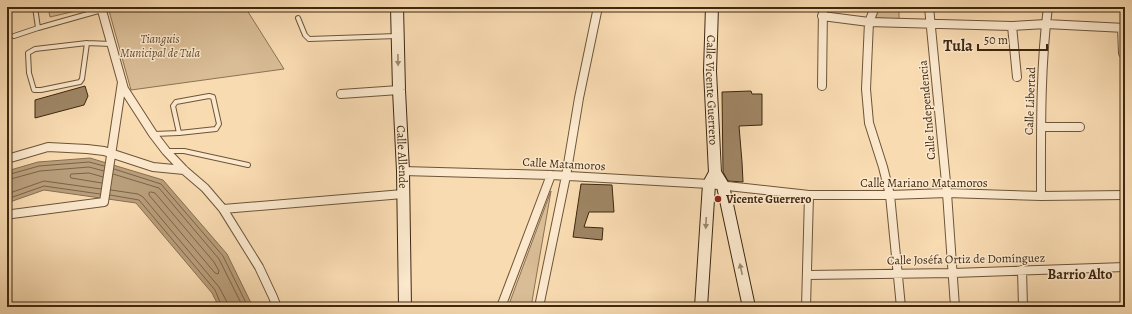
<svg xmlns="http://www.w3.org/2000/svg" width="1132" height="314" font-family="Alegreya,serif">
<style>
.green{fill:#d9bd96;stroke:#8c7253}
.water{fill:#b99e7b;stroke:#886f50}
.lines{fill:none;stroke-linecap:round;stroke-linejoin:round}
.shore{stroke:#7c6346;stroke-width:1}
.building{fill:#9f8564;stroke:#3e2810}
.lane-casing{stroke:#6d5538;stroke-width:6}
.street-casing{stroke:#6d5538;stroke-width:10}
.secondary-casing{stroke:#3e2810;stroke-width:14}
.lane{stroke:#fbe8cd;stroke-width:4}
.street{stroke:#fbe8cd;stroke-width:8}
.secondary{stroke:#fbe8cd;stroke-width:12}
.oneway{fill:#9c886e}
.poi-dot{fill:#8f2418;stroke:#fbe8cd;stroke-width:1.5}
.labels{text-anchor:middle;dominant-baseline:central;stroke-width:3;stroke-linejoin:round;paint-order:stroke}
.park-label{font-size:12px;font-style:italic;fill:#654d32;stroke:#fbe8cd}
.street-label{font-size:12px;fill:#3e2810;stroke:#fbe8cd}
.poi-label{font-size:12px;font-weight:bold;fill:#3e2810;stroke:#fbe8cd;text-anchor:start}
.quarter-label{font-size:14px;font-weight:bold;fill:#3e2810;stroke:#fbe8cd}
.district-label{font-size:16px;font-weight:bold;fill:#3e2810;stroke:#fbe8cd}
</style>
<rect width="100%" height="100%" fill="#f9dbb2"/>
<filter id="stains"><feTurbulence type="fractalNoise" baseFrequency=".005" numOctaves="4"/><feColorMatrix values="0 0 0 0 .2 0 0 0 0 .09 0 0 0 0 .02 0 0 0 .5 -.17"/></filter>
<radialGradient id="worn" r=".72"><stop offset=".6" stop-color="#630" stop-opacity="0"/><stop offset="1" stop-color="#630" stop-opacity=".3"/></radialGradient>
<path class="green" d="M 48,7 L 93,7 L 50,17 Z
M 108,7 L 245,7 L 284,69 L 131,90 Z
M 880,7 L 899,7 L 899,19 L 875,18 Z
M 551,191 L 531,307 L 508,307 Z"/>
<path class="water" d="M 90,158 L 163,180 L 227,254 L 253,307 L 219,307 L 212,293 L 136,203 L 44,190 L 7,203 L 7,171 L 38,162 Z"/>
<g class="lines">
<path class="shore" d="M 114,169 L 161,184 L 223,256 L 248,307
M 113,174 L 159,188 L 219,259 L 243,307
M 7,175 L 39,166 L 89,162 L 104,166
M 7,180 L 40,171 L 89,167 L 104,171
M 102,183 L 71,178 L 70,176 L 71,174 L 89,173 L 103,177
M 111,190 L 138,194 L 143,197 L 219,287 L 227,302 L 228,307
M 151,192 L 155,193 L 214,262 L 219,271 L 218,274 L 215,273 L 149,195 L 149,193 Z
M 7,194 L 44,181 L 101,189
M 110,195 L 139,200 L 215,290 L 222,307
M 7,199 L 44,186 L 100,194"/>
</g>
<path class="building" d="M 85,86 L 88,96 L 84,105 L 35,118 L 35,100 Z
M 751,91 L 752,94 L 762,94 L 762,125 L 739,126 L 742,162 L 743,182 L 728,181 L 723,172 L 722,92 Z
M 581,184 L 612,185 L 614,212 L 589,212 L 584,227 L 603,228 L 602,240 L 573,237 Z"/>
<g class="lines">
<defs>
<path id="lane" d="M 35,7 L 38,28
M 298,18 L 305,35 L 309,39 L 397,36
M 14,36 L 38,28 L 102,10
M 87,43 L 82,79 L 80,82 L 41,90 L 34,90 L 29,73 L 28,53 L 35,49 L 87,43 L 111,44
M 154,134 L 179,133 L 216,129 L 219,124 L 213,97 L 209,96 L 176,102 L 173,106 L 179,133
M 167,151 L 184,151 L 248,165"/>
<path id="street" d="M 101,7 L 124,89 L 153,134 L 166,151 L 184,170 L 205,188 L 223,209 L 259,267 L 273,297 L 277,307
M 875,7 L 869,22 L 866,89 L 869,123 L 883,167 L 890,195 L 901,307
M 929,7 L 947,193 L 955,307
M 822,16 L 869,22 L 1012,26 L 1046,24 L 1125,28
M 1012,26 L 1017,77
M 1122,27 L 1123,53
M 822,86 L 823,7
M 341,94 L 399,90
M 1041,127 L 1080,127
M 7,159 L 48,147 L 87,149 L 104,151 L 153,167 L 184,170
M 403,171 L 551,175 L 709,184 L 809,195 L 890,195 L 947,193 L 1041,196 L 1125,195
M 1041,196 C 1041,134 1040,68 1048,7
M 223,209 L 403,194
M 7,216 L 12,214 L 104,202 L 122,82
M 1022,270 L 1023,307
M 807,275 L 953,273 L 1125,267
M 501,307 L 551,175
M 539,307 L 566,176 L 579,98 L 598,7
M 806,307 L 809,195"/>
<g id="secondary">
<path id="s1" d="M 397,7 L 399,90 L 403,171 L 405,307"/>
<path id="s2" d="M 712,7 L 710,71 L 715,173 L 723,186 L 749,307"/>
<path d="M 701,307 L 709,184 L 715,173"/>
</g>
</defs>
<use href="#lane" class="lane-casing"/>
<use href="#street" class="street-casing"/>
<use href="#secondary" class="secondary-casing"/>
<use href="#lane" class="lane"/>
<use href="#street" class="street"/>
<use href="#secondary" class="secondary"/>
</g>
<defs><path id="oneway-solid" d="M-6-.8H1V-3.2L6.5 0L1 3.2V.8H-6Z"/></defs>
<g class="oneway">
<use href="#oneway-solid" transform="translate(398 60) rotate(89)"/>
<use href="#oneway-solid" transform="translate(706 223) rotate(93)"/>
<use href="#oneway-solid" transform="translate(741 269) rotate(-102)"/>
</g>
<circle class="poi-dot" cx="718" cy="199" r="4"/>
<g class="labels">
<g class="park-label">
<text x="160" y="39">Tianguis<tspan x="160" dy="14">Municipal de Tula</tspan></text>
</g>
<g class="street-label">
<text stroke="none"><textPath href="#s2" startOffset="83">Calle Vicente Guerrero</textPath></text>
<text transform="translate(1030 101) rotate(-88)">Calle Libertad</text>
<text transform="translate(927 110) rotate(-95)">Calle Independencia</text>
<text stroke="none"><textPath href="#s1" startOffset="150">Calle Allende</textPath></text>
<text transform="translate(564 164) rotate(3)">Calle Matamoros</text>
<text x="924" y="183">Calle Mariano Matamoros</text>
<text transform="translate(966 259) rotate(-1)">Calle Joséfa Ortiz de Domínguez</text>
</g>
<g class="poi-label">
<text x="726" y="199">Vicente Guerrero</text>
</g>
<g class="quarter-label">
<text x="1080" y="274">Barrio Alto</text>
</g>
<g class="district-label">
<text x="958" y="46">Tula</text>
</g>
</g>
<rect width="1132" height="314" fill="none" stroke="#f9dbb2" stroke-width="24"/>
<rect x="8" y="8" width="1116" height="298" fill="none" stroke="#3e2810" stroke-width="2"/>
<rect x="12" y="12" width="1108" height="290" fill="none" stroke="#3e2810"/>
<path d="M978 44v6h69v-6" fill="none" stroke="#3e2810" stroke-width="2"/>
<text x="984" y="44" font-size="12" fill="#3e2810" stroke="#fbe8cd" stroke-width="3" paint-order="stroke">50 m</text>
<rect width="100%" height="100%" filter="url(#stains)"/>
<rect width="100%" height="100%" fill="url(#worn)"/>
</svg>
